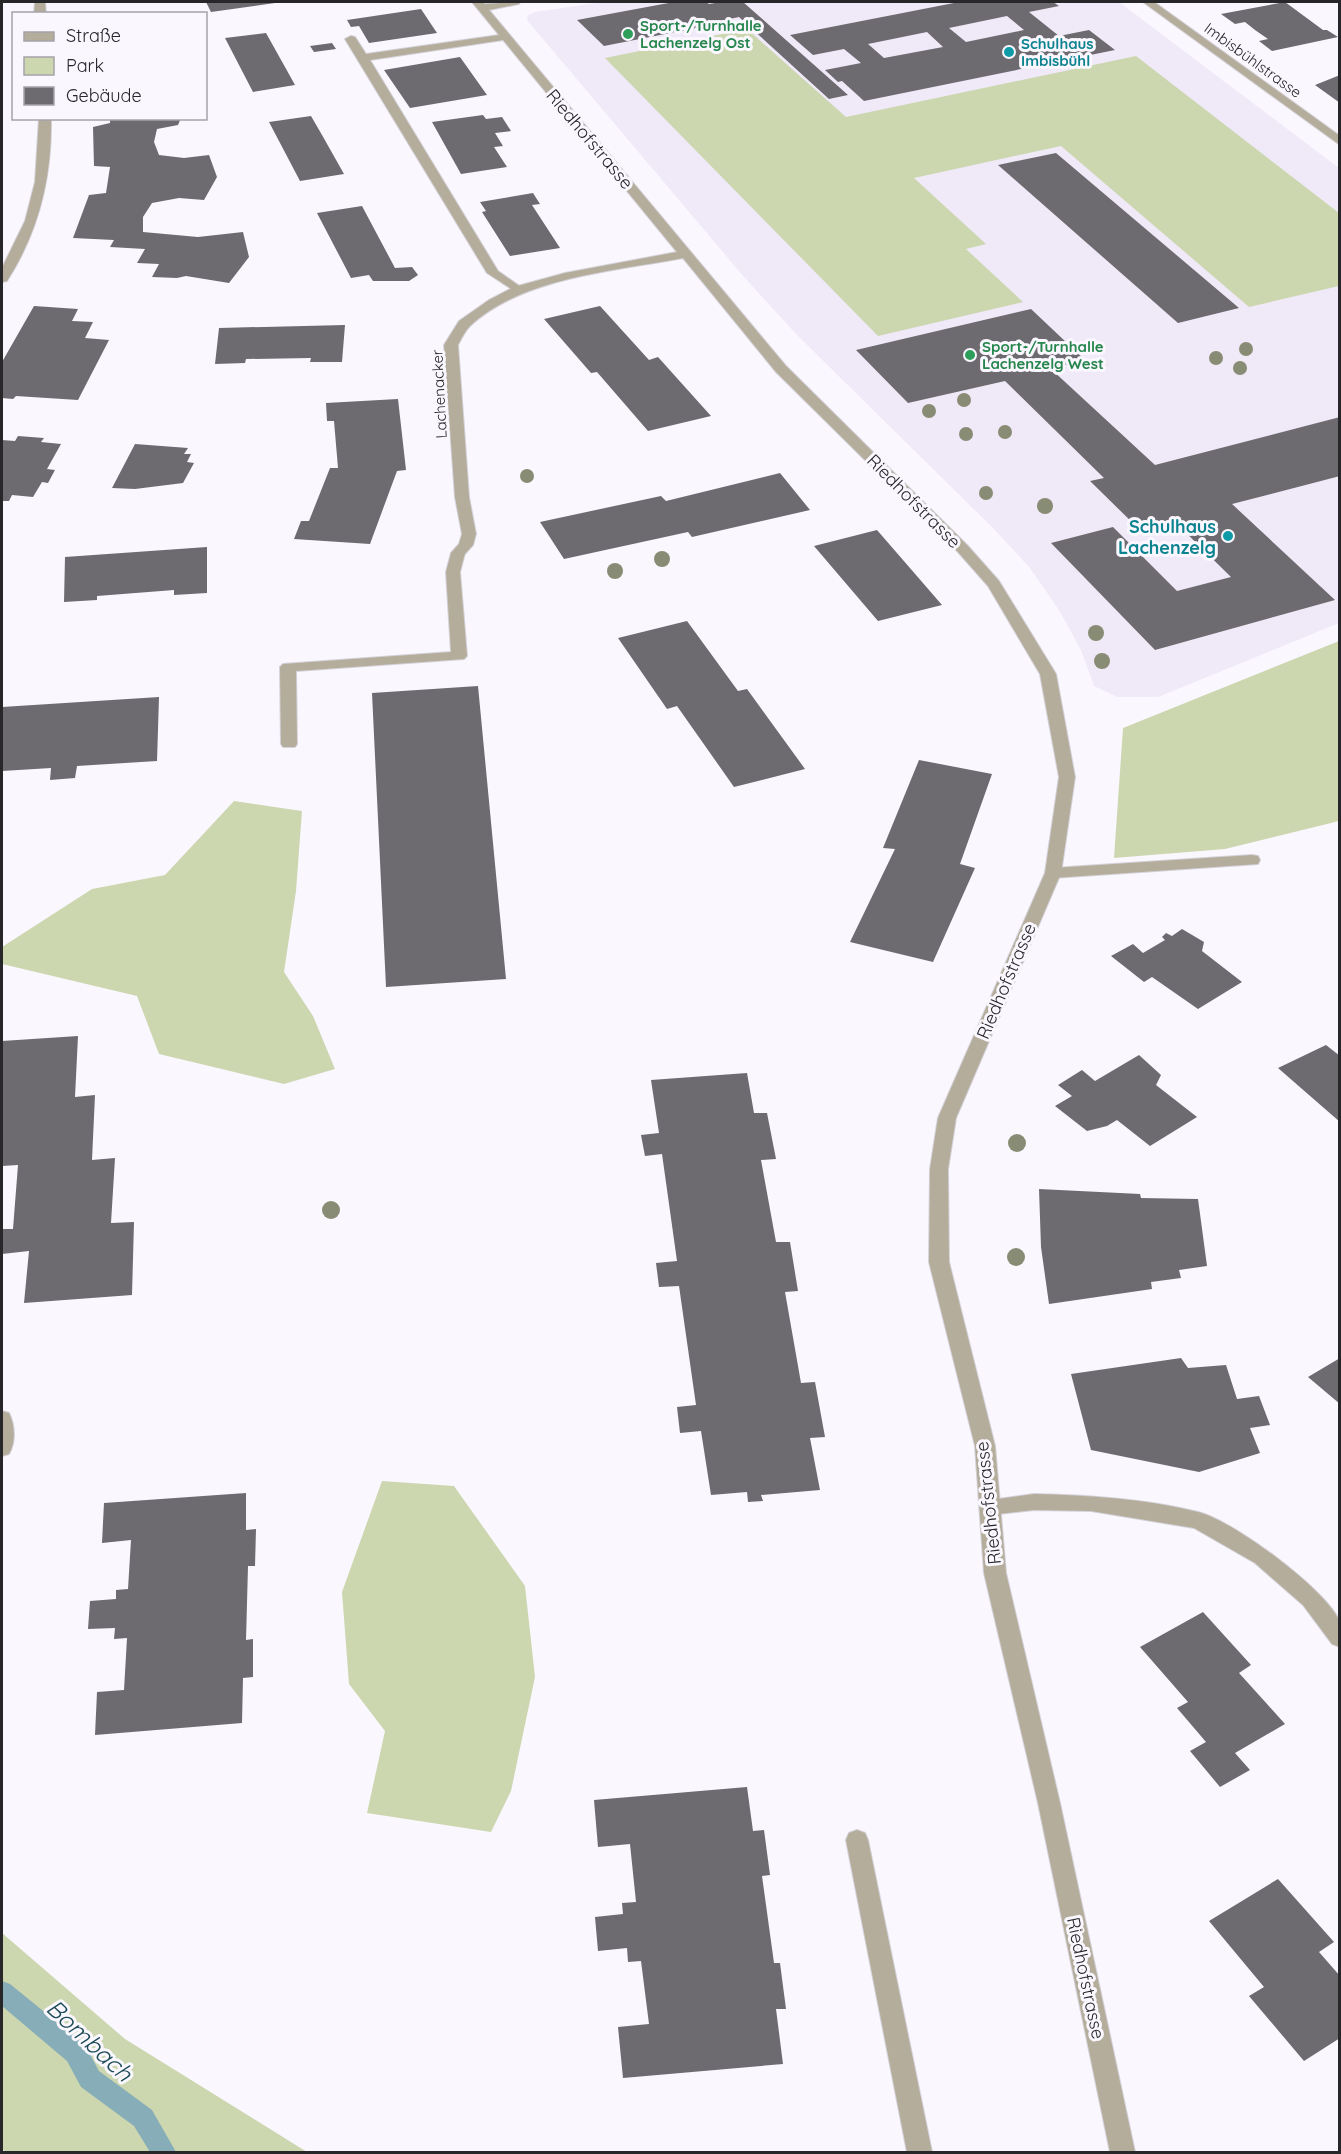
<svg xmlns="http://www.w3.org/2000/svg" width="1341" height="2154" font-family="Quicksand,sans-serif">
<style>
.built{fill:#f0e9f8}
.green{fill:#ccd7b0}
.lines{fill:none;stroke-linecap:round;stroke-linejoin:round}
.stream{fill:#87adb8;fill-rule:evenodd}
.building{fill:#6d6a70;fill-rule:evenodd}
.service-casing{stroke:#d4d1d8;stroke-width:2}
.minor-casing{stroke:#d4d1d8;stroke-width:2}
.tertiary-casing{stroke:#d4d1d8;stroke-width:2}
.service{fill:#b4ad9b;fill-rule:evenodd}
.minor{fill:#b4ad9b;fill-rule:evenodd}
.tertiary{fill:#b4ad9b;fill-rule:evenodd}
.tree{fill:#888c74}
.leisure-dot{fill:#2e9e5b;stroke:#faf7ff;stroke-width:2}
.culture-dot{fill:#0f9aa8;stroke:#faf7ff;stroke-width:2}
.labels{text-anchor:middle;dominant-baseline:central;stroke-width:6;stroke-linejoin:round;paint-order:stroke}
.far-leisure-label{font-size:15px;font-weight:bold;fill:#27864d;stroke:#faf7ff;text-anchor:start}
.far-culture-label{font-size:15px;font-weight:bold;fill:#0d838f;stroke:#faf7ff;text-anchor:start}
.far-street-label{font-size:15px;fill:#272628;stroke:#faf7ff}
.street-label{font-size:18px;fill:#272628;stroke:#faf7ff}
.culture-label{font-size:18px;font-weight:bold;fill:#0d838f;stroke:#faf7ff;text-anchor:end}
.near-water-label{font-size:24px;font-style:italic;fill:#1b4a55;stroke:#faf7ff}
</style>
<rect width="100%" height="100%" fill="#faf7ff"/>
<path class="built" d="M 603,2 L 1119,2 L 1339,168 L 1339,623 L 1158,697 L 1117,697 L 1094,686 L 1081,650 L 1059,610 L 1030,568 L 993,528 L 796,334 L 744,277 L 527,20 L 528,15 L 535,12 Z"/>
<path class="green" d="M 747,29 L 846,117 L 1136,56 L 1339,213 L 1339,286 L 1249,307 L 1061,146 L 914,178 L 986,244 L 966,249 L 1023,302 L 878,336 L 605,58 Z
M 1339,641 L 1339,821 L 1225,849 L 1114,858 L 1123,728 Z
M 234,801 L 302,811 L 296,891 L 284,972 L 313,1016 L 335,1069 L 284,1084 L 159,1054 L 137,996 L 2,964 L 2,947 L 92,889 L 165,875 Z
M 382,1481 L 454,1486 L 525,1586 L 535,1677 L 511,1791 L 491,1832 L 367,1813 L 385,1731 L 349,1684 L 342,1592 Z
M 2,1933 L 125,2039 L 307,2152 L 6,2152 L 2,2149 Z"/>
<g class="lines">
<path class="stream" d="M 2,1981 L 10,1984 L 85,2045 L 99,2071 L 152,2110 L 176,2152 L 150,2152 L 134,2126 L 81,2087 L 67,2061 L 2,2006 Z"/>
</g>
<path class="building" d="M 206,2 L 275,2 L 275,3 L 211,12 Z
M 674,2 L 706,2 L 709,4 L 721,2 L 743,2 L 848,95 L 829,99 L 739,17 L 725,20 L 726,22 L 604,46 L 577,20 Z
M 959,2 L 1053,2 L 1059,6 L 1029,12 L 1059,36 L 1089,30 L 1115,50 L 864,101 L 842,81 L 838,82 L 825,70 L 861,63 L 844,49 L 813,55 L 790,35 ZM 1007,16 L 1024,30 L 966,42 L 949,28 ZM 927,32 L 943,47 L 884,58 L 868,44 Z
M 1285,2 L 1323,30 L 1327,30 L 1338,37 L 1272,51 L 1259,41 L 1268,39 L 1255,30 L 1245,22 L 1235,24 L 1221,14 Z
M 421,9 L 437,33 L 369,43 L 359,26 L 351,27 L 347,20 Z
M 266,33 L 285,67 L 295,85 L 253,92 L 225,38 Z
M 332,43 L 336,49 L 314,52 L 310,46 Z
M 460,57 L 487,95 L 410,108 L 384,70 Z
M 1340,75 L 1340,103 L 1315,85 Z
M 483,115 L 486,119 L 502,117 L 511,131 L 495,133 L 503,146 L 494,147 L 507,167 L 461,174 L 432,122 Z
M 311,116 L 322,135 L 344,174 L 300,181 L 269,122 Z
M 110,118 L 181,118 L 178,125 L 157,129 L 154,142 L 159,155 L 184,158 L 209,155 L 217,177 L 204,200 L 179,198 L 152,203 L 143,217 L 143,232 L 198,237 L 243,232 L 249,257 L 229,283 L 186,276 L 177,278 L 152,277 L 159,264 L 137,263 L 145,249 L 110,247 L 114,240 L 73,238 L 89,195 L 106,193 L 110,167 L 94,166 L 93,127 L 110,123 Z
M 1056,153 L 1239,308 L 1178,323 L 998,165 Z
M 533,193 L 540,204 L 532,205 L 560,248 L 510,256 L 482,212 L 486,211 L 480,202 Z
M 362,206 L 395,268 L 412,267 L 418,275 L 409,281 L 373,281 L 369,275 L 351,278 L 317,213 Z
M 34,306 L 78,309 L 72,321 L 93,322 L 85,338 L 109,340 L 78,400 L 16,396 L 13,399 L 2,398 L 2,362 Z
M 600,306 L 649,360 L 658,357 L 711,416 L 648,431 L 597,372 L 591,373 L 544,319 Z
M 1031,309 L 1085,360 L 1051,369 L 1155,465 L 1340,417 L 1340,476 L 1232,504 L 1335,600 L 1155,650 L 1051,543 L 1113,527 L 1177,591 L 1231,577 L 1174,521 L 1140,530 L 1090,481 L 1104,478 L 1005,381 L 908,403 L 856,350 Z
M 345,325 L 342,362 L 310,362 L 311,358 L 246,359 L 245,363 L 215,364 L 219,328 Z
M 398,399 L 406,470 L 397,471 L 370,544 L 294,539 L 301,521 L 309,521 L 330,468 L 338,468 L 334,421 L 327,421 L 326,403 Z
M 18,436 L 44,438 L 41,442 L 61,444 L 47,469 L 55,470 L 48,483 L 42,482 L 33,497 L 12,495 L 9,501 L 2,501 L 2,440 L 15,441 Z
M 135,444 L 188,448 L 184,454 L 191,454 L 187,462 L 194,463 L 183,483 L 135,489 L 112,488 Z
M 780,473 L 810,510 L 692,537 L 688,532 L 564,559 L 540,522 L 661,496 L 666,501 Z
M 877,530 L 942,605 L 878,621 L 814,546 Z
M 207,547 L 207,593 L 174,595 L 174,590 L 97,596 L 97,600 L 64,602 L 65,557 Z
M 687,621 L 738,691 L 747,689 L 805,769 L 734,787 L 677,706 L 667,709 L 618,638 Z
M 478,686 L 506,979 L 386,987 L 372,693 Z
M 159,697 L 157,761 L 77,766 L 75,778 L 50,780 L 51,768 L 2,771 L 2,707 Z
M 919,760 L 992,774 L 960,864 L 975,868 L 933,962 L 850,942 L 895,849 L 883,848 Z
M 1182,929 L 1204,942 L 1202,951 L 1242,982 L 1198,1009 L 1152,977 L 1144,982 L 1111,956 L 1133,944 L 1143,953 L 1165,940 L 1162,937 L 1166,933 L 1172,936 Z
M 78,1036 L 75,1097 L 95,1095 L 92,1160 L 115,1158 L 111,1223 L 134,1222 L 132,1295 L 24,1303 L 29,1251 L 2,1254 L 2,1229 L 13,1229 L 18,1165 L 2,1166 L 2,1041 Z
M 1326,1045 L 1340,1056 L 1340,1122 L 1278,1068 Z
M 1139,1055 L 1161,1075 L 1156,1085 L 1197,1117 L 1150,1146 L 1117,1120 L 1107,1126 L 1087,1131 L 1055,1106 L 1072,1096 L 1058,1085 L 1082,1070 L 1095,1081 Z
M 747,1073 L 754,1113 L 767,1113 L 776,1159 L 761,1160 L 776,1242 L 790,1242 L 798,1291 L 785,1292 L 801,1383 L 815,1382 L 825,1437 L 810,1438 L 820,1490 L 761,1495 L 763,1501 L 748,1502 L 747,1492 L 711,1495 L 701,1431 L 680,1433 L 677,1407 L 696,1405 L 679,1286 L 659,1287 L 656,1263 L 677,1261 L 662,1154 L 645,1156 L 641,1135 L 659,1133 L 651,1080 Z
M 1039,1189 L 1140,1194 L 1141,1198 L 1198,1199 L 1207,1266 L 1179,1270 L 1181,1278 L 1151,1282 L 1152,1289 L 1049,1304 L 1041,1247 Z
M 1181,1358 L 1188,1368 L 1226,1365 L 1237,1399 L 1259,1396 L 1270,1425 L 1250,1428 L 1260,1453 L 1199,1472 L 1091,1450 L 1071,1374 Z
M 1340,1358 L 1340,1404 L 1308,1377 Z
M 246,1493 L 246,1530 L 256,1529 L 255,1566 L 248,1566 L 246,1640 L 253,1639 L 253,1677 L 243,1678 L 242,1723 L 95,1735 L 97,1692 L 124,1690 L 127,1638 L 114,1639 L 115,1628 L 88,1629 L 90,1601 L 116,1599 L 116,1590 L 128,1589 L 131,1540 L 102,1543 L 104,1503 Z
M 1203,1612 L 1251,1665 L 1239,1673 L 1285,1724 L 1235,1753 L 1250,1770 L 1220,1787 L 1190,1751 L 1206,1742 L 1177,1708 L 1188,1702 L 1140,1647 Z
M 747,1787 L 753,1831 L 764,1830 L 770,1875 L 762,1876 L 774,1963 L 780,1963 L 786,2009 L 776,2009 L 783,2064 L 623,2078 L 618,2027 L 649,2024 L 641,1961 L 628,1962 L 627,1948 L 598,1951 L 595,1917 L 623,1914 L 622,1903 L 636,1902 L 630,1844 L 598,1847 L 594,1800 Z
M 1278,1879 L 1334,1942 L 1319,1952 L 1340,1976 L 1340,2038 L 1304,2061 L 1249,1996 L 1264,1987 L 1209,1921 Z"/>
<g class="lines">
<defs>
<path id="service" d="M 506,34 L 510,35 L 510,39 L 370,60 L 498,271 L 525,290 L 519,294 L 487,273 L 345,39 L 351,36 L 355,37 L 366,54 Z
M 458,549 L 465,553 L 460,572 L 467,656 L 464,659 L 296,671 L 297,744 L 295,747 L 283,747 L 281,744 L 280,667 L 283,664 L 451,652 L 446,572 L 451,553 Z
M 1252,855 L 1258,856 L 1260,860 L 1258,864 L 1053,878 L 1047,877 L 1045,873 L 1047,869 L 1053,868 Z
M 1034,1494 C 1088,1495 1146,1499 1198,1512 C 1232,1520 1324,1588 1339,1620 C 1341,1626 1340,1639 1340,1647 L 1332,1644 L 1303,1605 L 1255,1563 L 1194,1528 L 1091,1511 L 1034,1510 L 990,1515 L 983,1513 L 980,1507 L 983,1501 Z
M 857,1830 L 865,1833 L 868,1840 L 932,2152 L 907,2152 L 846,1840 L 849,1833 Z"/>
<path id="minor" d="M 472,2 L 482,2 L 485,4 L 520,2 L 519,4 L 489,10 L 786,366 L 968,546 L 999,581 L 1056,674 L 1075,777 L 1061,873 L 956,1118 L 948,1169 L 949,1262 L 995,1446 L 1006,1573 L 1060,1803 L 1135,2152 L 1110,2152 L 1038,1803 L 984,1573 L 975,1446 L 929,1262 L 930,1169 L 938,1118 L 1045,873 L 1059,777 L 1040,674 L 988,586 L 958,552 L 776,372 L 683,258 C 616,271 522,277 470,326 C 465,331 461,339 458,345 L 469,497 L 476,534 L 473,545 L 463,556 L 453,556 L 451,553 L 459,544 L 462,534 L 455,497 L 444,345 L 459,321 L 489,300 L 514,287 L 565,273 L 677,252 Z
M 1143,2 L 1154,2 L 1340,136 L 1340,145 Z
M 2,1411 L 9,1413 C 15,1425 16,1442 9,1454 L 2,1456 Z"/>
<path id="tertiary" d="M 35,2 L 45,2 L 46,14 L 34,14 Z
M 39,118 L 51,118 C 52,178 39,231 7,281 L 2,282 L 2,268 L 25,221 L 35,182 Z"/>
</defs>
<use href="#service" class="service-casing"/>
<use href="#minor" class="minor-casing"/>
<use href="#tertiary" class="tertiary-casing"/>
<use href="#service" class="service"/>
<use href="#minor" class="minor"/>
<use href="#tertiary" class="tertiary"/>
</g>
<g class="tree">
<circle cx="1246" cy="349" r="7"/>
<circle cx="1216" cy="358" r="7"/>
<circle cx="1240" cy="368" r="7"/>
<circle cx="964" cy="400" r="7"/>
<circle cx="929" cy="411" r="7"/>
<circle cx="1005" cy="432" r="7"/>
<circle cx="966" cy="434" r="7"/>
<circle cx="527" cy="476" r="7"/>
<circle cx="986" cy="493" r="7"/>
<circle cx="1045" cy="506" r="8"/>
<circle cx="662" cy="559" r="8"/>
<circle cx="615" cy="571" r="8"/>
<circle cx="1096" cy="633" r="8"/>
<circle cx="1102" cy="661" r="8"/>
<circle cx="1017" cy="1143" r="9"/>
<circle cx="331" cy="1210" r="9"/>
<circle cx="1016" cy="1257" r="9"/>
</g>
<g class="leisure-dot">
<circle cx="628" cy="34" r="6"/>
<circle cx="970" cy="355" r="6"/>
</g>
<g class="culture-dot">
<circle cx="1009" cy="52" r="6"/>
<circle cx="1228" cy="536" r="6"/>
</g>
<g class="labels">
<g class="far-leisure-label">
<text x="640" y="25">Sport-/Turnhalle<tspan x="640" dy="17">Lachenzelg Ost</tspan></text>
<text x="982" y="346">Sport-/Turnhalle<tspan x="982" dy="17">Lachenzelg West</tspan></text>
</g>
<g class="far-culture-label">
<text x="1021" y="43">Schulhaus<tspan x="1021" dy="17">Imbisbühl</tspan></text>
</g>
<g class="far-street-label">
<text transform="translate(1253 60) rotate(36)">Imbisbühlstrasse</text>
<text transform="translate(439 394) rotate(-93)">Lachenacker</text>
</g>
<g class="street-label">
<text transform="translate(590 139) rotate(50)">Riedhofstrasse</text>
<text transform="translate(914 501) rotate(45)">Riedhofstrasse</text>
<text transform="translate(1006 981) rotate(-67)">Riedhofstrasse</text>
<text transform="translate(988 1503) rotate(-96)">Riedhofstrasse</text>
<text transform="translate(1086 1978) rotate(78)">Riedhofstrasse</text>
</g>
<g class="culture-label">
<text x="1216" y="526">Schulhaus<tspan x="1216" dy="21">Lachenzelg</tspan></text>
</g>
<g class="near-water-label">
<text transform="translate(90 2040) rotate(43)">Bombach</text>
</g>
</g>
<rect width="1341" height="2154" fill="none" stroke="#272628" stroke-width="6"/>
<rect x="12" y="12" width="195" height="108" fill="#faf7ff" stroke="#a6a3a9" stroke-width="1.5"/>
<rect x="24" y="32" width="30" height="9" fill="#b4ad9b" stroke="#a6a3a9" stroke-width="1.5"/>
<text x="66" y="42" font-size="18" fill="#272628">Straße</text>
<rect x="24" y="57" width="30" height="18" fill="#ccd7b0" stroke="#a6a3a9" stroke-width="1.5"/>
<text x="66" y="72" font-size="18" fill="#272628">Park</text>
<rect x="24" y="87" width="30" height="18" fill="#6d6a70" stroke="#a6a3a9" stroke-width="1.5"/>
<text x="66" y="102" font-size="18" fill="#272628">Gebäude</text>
</svg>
